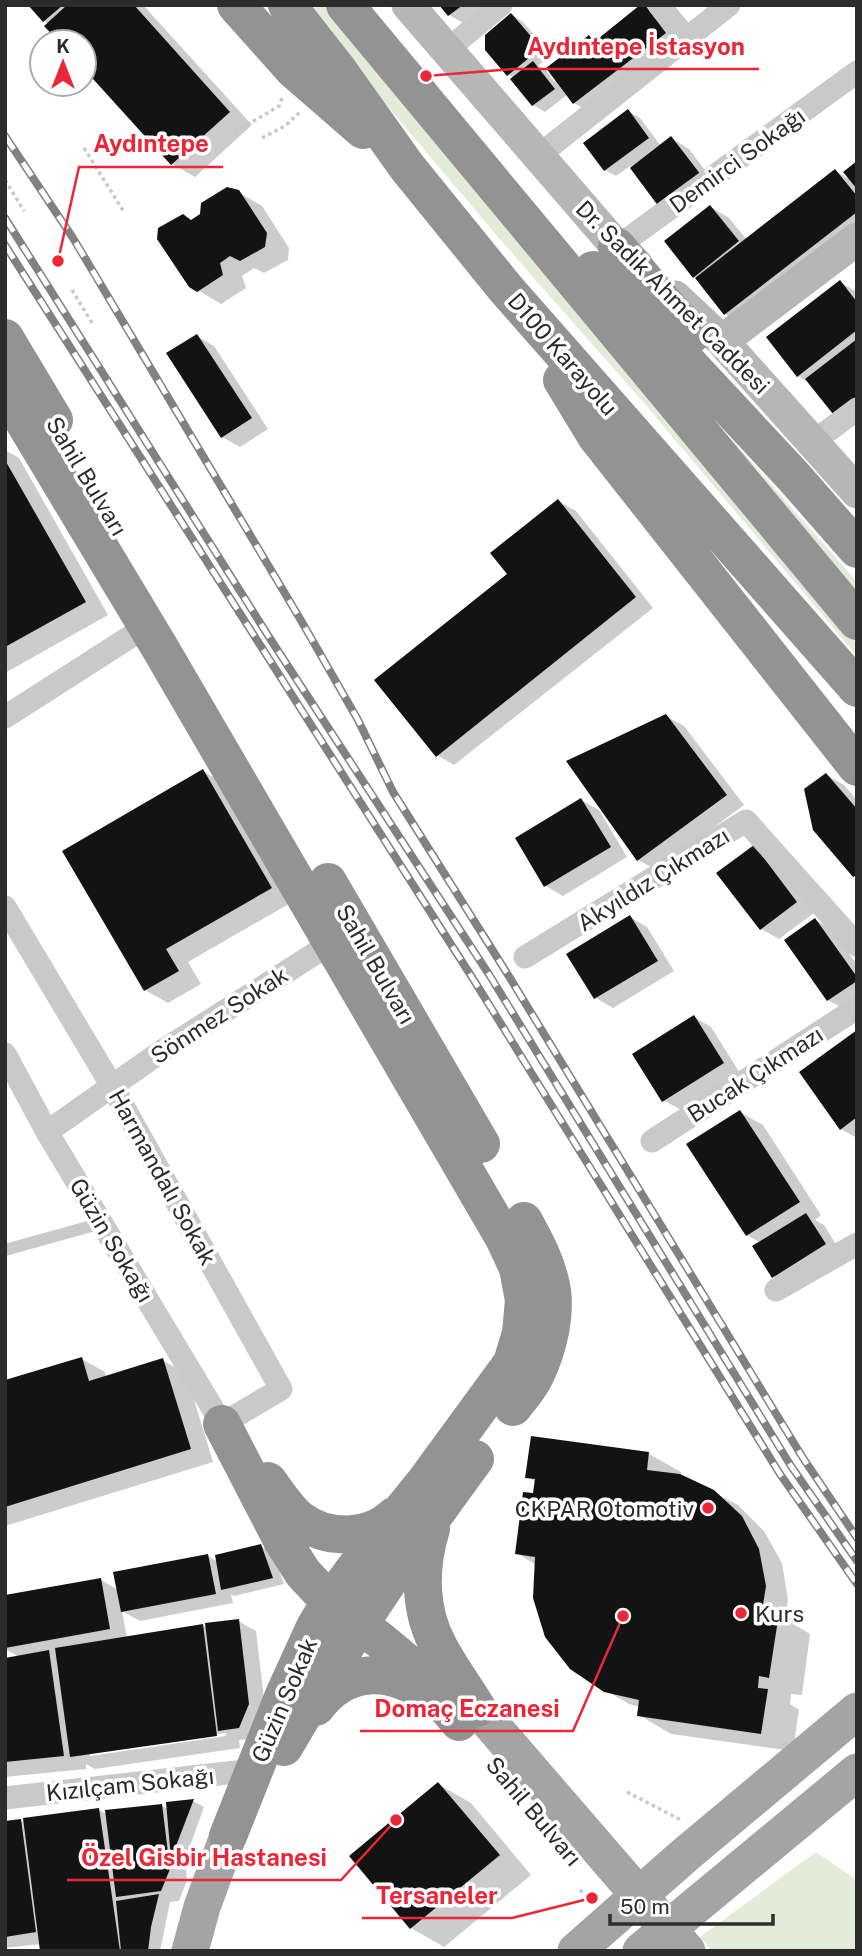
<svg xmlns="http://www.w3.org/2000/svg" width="862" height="1956" font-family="'Public Sans',sans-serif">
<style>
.green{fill:#e3ebd9}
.shadow{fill:#0003;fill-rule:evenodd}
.building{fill:#131313}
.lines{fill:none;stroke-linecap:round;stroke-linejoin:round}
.path{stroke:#c9c9c9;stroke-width:3.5;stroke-dasharray:3.5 3.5;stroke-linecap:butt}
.lane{stroke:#c9c9c9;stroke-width:12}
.street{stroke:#c9c9c9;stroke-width:23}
.secondary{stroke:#b6b6b6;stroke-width:33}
.primary{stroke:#a4a4a4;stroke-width:37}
.highway{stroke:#939393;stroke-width:38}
.rail-casing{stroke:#818181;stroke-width:8}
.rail{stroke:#fff;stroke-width:5;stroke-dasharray:16;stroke-linecap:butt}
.poi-dot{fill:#eb2737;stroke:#fff;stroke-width:2.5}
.labels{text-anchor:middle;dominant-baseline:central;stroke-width:7;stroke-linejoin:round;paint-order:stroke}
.street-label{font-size:23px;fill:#2c2c2c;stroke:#fff}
.poi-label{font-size:23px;fill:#2c2c2c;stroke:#fff;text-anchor:end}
.leader{fill:none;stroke:#eb2737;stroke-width:2.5}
.callout-dot{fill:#eb2737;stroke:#fff;stroke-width:2.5}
.callout-label{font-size:24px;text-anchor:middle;font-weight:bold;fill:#eb2737;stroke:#fff;stroke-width:7;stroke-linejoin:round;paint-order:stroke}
</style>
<rect width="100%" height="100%" fill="#fff"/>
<path class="green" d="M 302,5 L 324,5 L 857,632 L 857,656 L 638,396 L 504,244 Z
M 698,401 L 857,582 L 857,593 Z
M 816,1852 L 857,1880 L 857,1951 L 712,1951 L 700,1937 Z"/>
<path class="shadow" d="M 30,5 L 143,5 L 252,125 L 195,177 L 172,164 L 84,67 L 84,42 L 62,42 L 49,24 L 44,21 Z
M 441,5 L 493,5 L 467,25 L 449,15 Z
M 643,5 L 661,15 L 683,43 L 592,113 L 574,103 L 568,94 L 545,112 L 533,105 L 513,79 L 514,78 L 508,74 L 512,15 L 523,22 L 551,55 L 538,66 L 545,69 L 554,82 L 589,37 L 597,42 Z
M 628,111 L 640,118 L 661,146 L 671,138 L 689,149 L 717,186 L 661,205 L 630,166 L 616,176 L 605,170 Z
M 857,163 L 857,227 L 743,324 L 725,314 L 695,276 L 710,207 L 728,217 L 747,240 L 836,171 L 852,181 Z
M 238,192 L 262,206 L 289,248 L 288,260 L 264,273 L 254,268 L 242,276 L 246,288 L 221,304 L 191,286 L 193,221 Z
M 840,282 L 857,292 L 857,419 L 812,384 L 798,376 Z
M 197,336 L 214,346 L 268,429 L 240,447 L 222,437 Z
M 5,450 L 19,458 L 108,615 L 5,673 Z
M 558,501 L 576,511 L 653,608 L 454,765 L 437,755 Z
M 666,716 L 684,726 L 744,805 L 656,870 L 638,860 Z
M 203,771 L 226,785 L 294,901 L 188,962 L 201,984 L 168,1003 L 145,990 Z
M 826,775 L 844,785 L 857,800 L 857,877 L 855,876 Z
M 581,800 L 599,810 L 627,857 L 563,896 L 546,886 Z
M 754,847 L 771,857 L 814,913 L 779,939 L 761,929 L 719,873 Z
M 630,917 L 647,927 L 674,971 L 613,1008 L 596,998 Z
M 815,920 L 833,930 L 857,965 L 857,1003 L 846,1010 L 828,1000 L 786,941 Z
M 694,1017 L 711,1027 L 740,1073 L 681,1110 L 663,1100 Z
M 857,1032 L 857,1138 L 841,1129 Z
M 740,1112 L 763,1125 L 821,1215 L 815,1220 L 824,1225 L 842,1254 L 791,1286 L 773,1276 L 761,1243 L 747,1235 Z
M 82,1359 L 105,1372 L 106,1377 L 162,1360 L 186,1373 L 213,1462 L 5,1526 L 5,1382 Z
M 649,1454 L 681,1472 L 681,1476 L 738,1505 L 764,1531 L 782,1563 L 788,1600 L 785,1619 L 810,1634 L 802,1695 L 791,1694 L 790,1704 L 799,1710 L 793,1751 L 671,1734 L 639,1715 L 640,1707 L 629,1704 L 605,1690 L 536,1565 L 517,1553 L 534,1495 L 536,1482 L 527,1477 Z
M 261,1546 L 273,1553 L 284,1584 L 234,1596 L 231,1594 L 233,1603 L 140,1621 L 122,1611 L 127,1638 L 203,1626 L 208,1628 L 238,1621 L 256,1631 L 266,1715 L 256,1738 L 239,1740 L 240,1748 L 95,1769 L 86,1764 L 86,1769 L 5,1777 L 5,1660 L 19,1657 L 5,1649 L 5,1597 L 101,1580 L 118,1590 L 208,1556 L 218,1562 ZM 226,1733 L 226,1736 L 90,1756 L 90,1752 Z
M 438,1784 L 471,1803 L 531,1875 L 444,1947 L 411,1928 Z
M 193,1801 L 204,1807 L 185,1860 L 187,1880 L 179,1901 L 170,1902 L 160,1951 L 42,1951 L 41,1944 L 5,1948 L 5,1823 L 21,1821 L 25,1823 L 99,1810 L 108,1815 L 162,1806 L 168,1809 Z"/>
<path class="building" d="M 28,5 L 63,5 L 43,22 Z
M 67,5 L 134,5 L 230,112 L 171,165 L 84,69 L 84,42 L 59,42 L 44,26 Z
M 439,5 L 463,5 L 448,16 Z
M 640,5 L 645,5 L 666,33 L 573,104 L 546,68 L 589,35 L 594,42 Z
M 511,13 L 541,48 L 507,76 L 485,50 L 485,35 Z
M 533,61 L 555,89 L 532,106 L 510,79 Z
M 628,109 L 649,138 L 604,171 L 583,143 Z
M 671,136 L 701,175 L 659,207 L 630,168 Z
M 857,161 L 857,189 L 843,172 Z
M 835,169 L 857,196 L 857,212 L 724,315 L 695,278 Z
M 227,187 L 239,190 L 267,233 L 265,247 L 240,261 L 230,256 L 220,263 L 223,275 L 197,292 L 189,287 L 157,239 L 158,228 L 183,214 L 191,220 L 200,214 L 201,203 Z
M 710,205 L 739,241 L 693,278 L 664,241 Z
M 840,280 L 857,302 L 857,330 L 797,377 L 766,337 Z
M 197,334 L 252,418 L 221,438 L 166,353 Z
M 857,339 L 857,396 L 833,414 L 805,379 Z
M 5,460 L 86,602 L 5,647 Z
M 558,499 L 636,597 L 436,757 L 374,680 L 507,574 L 490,553 Z
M 666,714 L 727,795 L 637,861 L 566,761 Z
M 203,769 L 272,888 L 166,949 L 179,971 L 144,991 L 62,851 Z
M 826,773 L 857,809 L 857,875 L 853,877 L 813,830 L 804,789 Z
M 581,798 L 611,847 L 544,887 L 515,838 Z
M 754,845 L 797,902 L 760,930 L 716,873 Z
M 630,915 L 658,961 L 594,999 L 566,954 Z
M 815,918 L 857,977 L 857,981 L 827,1001 L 784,940 Z
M 694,1015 L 724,1063 L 662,1102 L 632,1054 Z
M 857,1030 L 857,1117 L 840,1130 L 799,1072 Z
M 740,1110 L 800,1202 L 746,1236 L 686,1144 Z
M 806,1213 L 826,1244 L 772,1278 L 752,1246 Z
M 82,1357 L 89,1381 L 163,1358 L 191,1449 L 5,1507 L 5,1380 Z
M 531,1436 L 649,1452 L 647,1470 L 680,1474 L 714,1490 L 742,1516 L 759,1549 L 766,1586 L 762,1611 L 779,1613 L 769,1678 L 759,1676 L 758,1688 L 768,1689 L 761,1734 L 637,1716 L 639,1700 L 604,1692 L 570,1669 L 545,1637 L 533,1598 L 535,1557 L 515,1554 L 523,1492 L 533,1493 L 535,1479 L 525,1478 Z
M 261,1544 L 273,1578 L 221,1590 L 215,1555 Z
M 208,1554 L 216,1594 L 121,1612 L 113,1572 Z
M 101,1578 L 110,1629 L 5,1648 L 5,1595 Z
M 239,1619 L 249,1704 L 239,1728 L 218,1731 L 205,1623 Z
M 203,1624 L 217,1736 L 70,1757 L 55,1648 Z
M 49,1650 L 64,1756 L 5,1762 L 5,1658 Z
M 438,1782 L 500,1855 L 410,1929 L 349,1856 Z
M 194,1799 L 171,1859 L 166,1802 Z
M 162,1804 L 170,1869 L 161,1891 L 116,1897 L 105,1810 Z
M 99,1808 L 120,1951 L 40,1951 L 23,1818 Z
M 21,1819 L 36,1932 L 5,1937 L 5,1821 Z
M 159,1894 L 151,1927 L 148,1951 L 121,1951 L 116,1901 Z"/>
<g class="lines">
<path class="path" d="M 235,132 L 279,106 L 282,98
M 262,138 L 285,126 L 300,112
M 84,148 L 124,212
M 5,180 L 24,211
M 72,290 L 92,323
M 627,1792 L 681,1820
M 580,1890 L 592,1901"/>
<path class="lane" d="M 5,1250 L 102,1223"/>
<path class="street" d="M 659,5 L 687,39
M 447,50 L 501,5
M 538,156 L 729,5
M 617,247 L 857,72
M 813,442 L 857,409
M 5,717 L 147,626
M 5,907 L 112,1086 L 281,1389 L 222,1424 L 47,1132 L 5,1054
M 525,957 L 746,821 L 857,945
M 47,1132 L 159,1053 L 333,942 L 341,940
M 652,1141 L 857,1008
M 776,1290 L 857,1244
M 5,1798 L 254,1770"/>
<path class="secondary" d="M 408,5 L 617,247 L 636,264
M 675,297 L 722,341 L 857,492
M 722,341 L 857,239"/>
<path class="primary" d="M 477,1708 L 687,1951
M 190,1951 L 202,1907 L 228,1836
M 576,1951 L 685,1855 L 857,1711
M 641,1951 L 857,1772"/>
<path class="highway" d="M 236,5 L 294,70 L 363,130
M 287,5 L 338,70 L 407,167 L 506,289 L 857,688
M 345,5 L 857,621
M 617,247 L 691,335
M 593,270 L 683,358 L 793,476 L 857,549
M 5,338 L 54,420
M 562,380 L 596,436 L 857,767
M 5,390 L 160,648 L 504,1238 L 518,1268 L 524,1300 L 521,1333 L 512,1363 L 425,1482 L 353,1571 L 330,1602 L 315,1627 L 284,1695 L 228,1836
M 328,882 L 481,1144
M 513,1407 C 520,1398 530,1387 535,1376 C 548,1349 558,1311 550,1281 C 545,1259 534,1240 524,1221
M 222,1424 L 282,1540 L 303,1573 L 330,1602 L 381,1641 L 411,1666 L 459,1722
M 268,1481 C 277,1493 287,1509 299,1519 C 326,1540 369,1540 394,1516
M 431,1529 C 419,1568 419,1611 439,1647 C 450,1668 465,1688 477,1708
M 316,1707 C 346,1667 389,1667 428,1695
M 284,1747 C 342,1647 407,1551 475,1459"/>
<defs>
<path id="rail" d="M 5,136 L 73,238 L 299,617 L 358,720 L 393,792 L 505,970 L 803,1458 L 857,1538
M 5,218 L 269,637 L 490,976 L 791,1466 L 857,1561
M 5,245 L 475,982 L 780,1474 L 857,1584"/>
</defs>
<use href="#rail" class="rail-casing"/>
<use href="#rail" class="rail"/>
</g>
<g class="poi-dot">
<circle cx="708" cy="1508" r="7"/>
<circle cx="741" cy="1613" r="7"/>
</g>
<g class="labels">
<g class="street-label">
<text transform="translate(737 160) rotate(-36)">Demirci Sokağı</text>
<text transform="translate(673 297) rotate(45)">Dr. Sadık Ahmet Caddesi</text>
<text transform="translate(563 354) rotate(49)">D100 Karayolu</text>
<text transform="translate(87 476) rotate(59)">Sahil Bulvarı</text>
<text transform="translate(653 879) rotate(-32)">Akyıldız Çıkmazı</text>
<text transform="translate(376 964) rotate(60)">Sahil Bulvarı</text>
<text transform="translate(219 1015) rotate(-33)">Sönmez Sokak</text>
<text transform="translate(755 1074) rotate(-33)">Bucak Çıkmazı</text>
<text transform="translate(163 1177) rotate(61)">Harmandalı Sokak</text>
<text transform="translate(112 1240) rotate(59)">Güzin Sokağı</text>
<text transform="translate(284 1700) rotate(-67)">Güzin Sokak</text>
<text transform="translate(130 1784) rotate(-6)">Kızılçam Sokağı</text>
<text transform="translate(534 1811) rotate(50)">Sahil Bulvarı</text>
</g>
<g class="poi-label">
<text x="694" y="1508">CKPAR Otomotiv</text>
<text x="755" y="1613" text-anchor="start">Kurs</text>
</g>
</g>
<path class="leader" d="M426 76L513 69H759M58 261L79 167H223M623 1616L573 1731H360M396 1820L341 1880H67M592 1898L512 1918H362"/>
<g class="callout-dot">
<circle cx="426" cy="76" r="7"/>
<circle cx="58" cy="261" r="7"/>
<circle cx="623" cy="1616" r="7"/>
<circle cx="396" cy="1820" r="7"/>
<circle cx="592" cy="1898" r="7"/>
</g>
<g class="callout-label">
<text x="636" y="55">Aydıntepe İstasyon</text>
<text x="151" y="152">Aydıntepe</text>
<text x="467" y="1717">Domaç Eczanesi</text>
<text x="204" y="1866">Özel Gisbir Hastanesi</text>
<text x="437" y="1904">Tersaneler</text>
</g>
<rect width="862" height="1956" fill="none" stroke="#2c2c2c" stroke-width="14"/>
<g transform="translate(63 63)"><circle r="33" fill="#ffffff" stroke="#ababab" stroke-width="2"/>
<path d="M0-5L12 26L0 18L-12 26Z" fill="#eb2737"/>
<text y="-10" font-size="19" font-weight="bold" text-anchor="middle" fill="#2c2c2c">K</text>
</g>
<path d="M610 1914v10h163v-10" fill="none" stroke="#2c2c2c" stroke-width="3.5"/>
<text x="620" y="1914" font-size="21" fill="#2c2c2c" stroke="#ffffff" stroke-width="5" paint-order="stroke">50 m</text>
</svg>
